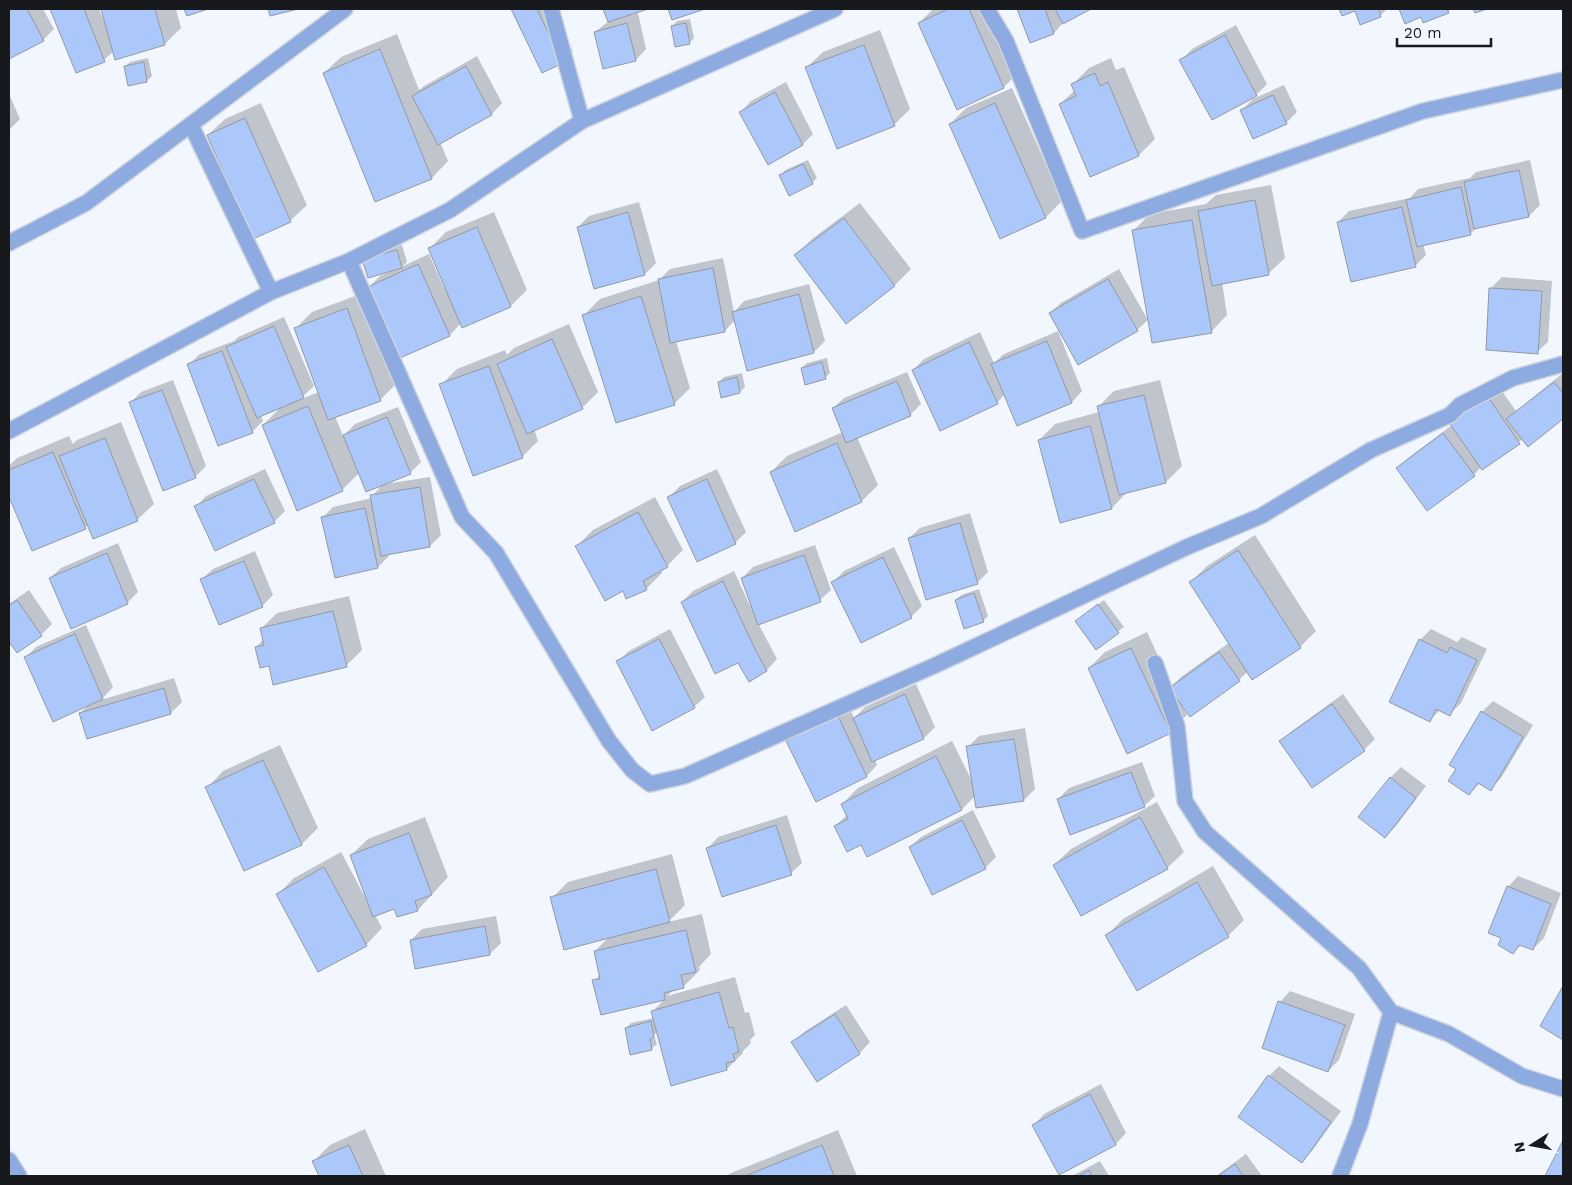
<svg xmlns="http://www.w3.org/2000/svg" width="1572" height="1185" font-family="'Work Sans',sans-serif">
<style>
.shadow{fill:#0003}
.building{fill:#acc8fa;stroke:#9499a1}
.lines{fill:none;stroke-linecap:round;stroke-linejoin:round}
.minor-casing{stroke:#ced3db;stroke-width:18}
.minor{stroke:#8dabe0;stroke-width:15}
</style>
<rect width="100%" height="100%" fill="#f1f6ff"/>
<path class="shadow" d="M 9,9 L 43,9 L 54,29 L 43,40 L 9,58 Z
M 51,9 L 99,9 L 104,21 L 105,21 L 102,9 L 176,9 L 181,28 L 165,44 L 114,51 L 104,60 L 77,72 Z
M 512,9 L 552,9 L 573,51 L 562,62 L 543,71 Z
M 605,9 L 644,9 L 631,13 L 632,15 L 638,13 L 646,49 L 636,60 L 595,32 L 609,21 Z
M 933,9 L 992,9 L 1020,71 L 1004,87 L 919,23 Z
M 1018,9 L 1088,9 L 1064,22 L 1054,33 L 1030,41 Z
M 1341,9 L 1387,9 L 1380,16 L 1356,10 L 1343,14 Z
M 1400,9 L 1451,9 L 1448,12 L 1422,16 L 1405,22 Z
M 690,19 L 694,38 L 689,43 L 672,26 L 677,21 Z
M 1236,25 L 1267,84 L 1255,96 L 1181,60 L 1192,49 Z
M 880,30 L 910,109 L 894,125 L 806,68 L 823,52 Z
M 397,34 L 419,90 L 424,86 L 477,56 L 502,103 L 492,114 L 440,142 L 448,161 L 432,178 L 376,200 L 324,73 L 341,57 Z
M 148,58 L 152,76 L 147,81 L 125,67 L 130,62 Z
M 1111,58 L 1116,70 L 1124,67 L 1155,139 L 1139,155 L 1091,176 L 1060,104 L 1075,90 L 1073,84 L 1089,68 Z
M 786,82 L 813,134 L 803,144 L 741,112 L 751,101 Z
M 1284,85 L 1297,112 L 1286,123 L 1242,110 L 1253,99 Z
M 1012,88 L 1062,201 L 1046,217 L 1001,238 L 950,124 L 966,108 Z
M 9,94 L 20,119 L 9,130 Z
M 261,103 L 307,205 L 290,221 L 208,135 L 225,119 Z
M 808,160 L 817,178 L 812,183 L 780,176 L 785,170 Z
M 1530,160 L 1540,205 L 1529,216 L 1477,227 L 1470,234 L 1423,244 L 1426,255 L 1415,266 L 1338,222 L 1349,211 L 1410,198 L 1418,189 L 1470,178 L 1476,172 Z
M 1271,185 L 1285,258 L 1268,274 L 1222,282 L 1227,315 L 1211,332 L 1134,230 L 1150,214 L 1206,204 L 1216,195 Z
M 639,202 L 656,263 L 645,274 L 578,227 L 589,216 Z
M 860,203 L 911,269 L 895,285 L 846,322 L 795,255 L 812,239 Z
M 494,212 L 527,290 L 511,306 L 461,323 L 450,335 L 401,357 L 369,287 L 380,276 L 389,272 L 369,255 L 402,245 L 407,262 L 403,266 L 429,254 L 444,288 L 446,287 L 430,248 L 446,232 Z
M 723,258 L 734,312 L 744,301 L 809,284 L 825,341 L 814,352 L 735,320 L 725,331 L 676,341 L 690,388 L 674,404 L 584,315 L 600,299 L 659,280 L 670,269 Z
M 1119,269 L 1148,320 L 1137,330 L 1050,313 L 1061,303 Z
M 1502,277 L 1552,281 L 1548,342 L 1537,352 L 1491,288 Z
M 363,293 L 396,384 L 380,400 L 335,416 L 343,436 L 355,424 L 398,407 L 421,462 L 410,473 L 385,484 L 430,477 L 441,535 L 430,546 L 388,553 L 389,556 L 378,567 L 322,518 L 333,507 L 372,498 L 372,496 L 384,483 L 359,473 L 342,490 L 263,425 L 282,406 L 261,415 L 263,421 L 252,432 L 189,364 L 200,354 L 234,341 L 238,337 L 284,317 L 314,386 L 299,400 L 319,392 L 296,328 L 312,312 Z
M 569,324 L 598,392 L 582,408 L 534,429 L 538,441 L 522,457 L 441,385 L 457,369 L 505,350 L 507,355 L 514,348 Z
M 1058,331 L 1082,391 L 1072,402 L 1018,424 L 1005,394 L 997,403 L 913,370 L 924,359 L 980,332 L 994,363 L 1004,354 Z
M 827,358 L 830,373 L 825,378 L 802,368 L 807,363 Z
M 907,372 L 921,404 L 910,415 L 857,437 L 878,485 L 862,501 L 771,472 L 787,456 L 843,432 L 833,408 L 844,398 Z
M 742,373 L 745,387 L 740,392 L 719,382 L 724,377 Z
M 1563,373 L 1563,418 L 1529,446 L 1523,439 L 1481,467 L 1474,475 L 1398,468 L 1408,458 L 1452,425 L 1497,384 L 1516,411 Z
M 173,380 L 206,466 L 195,477 L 131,402 L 141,392 Z
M 1160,380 L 1182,466 L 1166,482 L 1128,491 L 1112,508 L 1061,522 L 1039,440 L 1055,424 L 1099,412 L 1098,407 L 1114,391 Z
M 121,422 L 154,504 L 137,520 L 88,524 L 85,528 L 32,549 L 9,493 L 9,466 L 17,458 L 69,436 L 73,444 L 77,440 Z
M 265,469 L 285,511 L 274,522 L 196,507 L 206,496 Z
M 717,469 L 746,532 L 735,543 L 669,497 L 680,486 Z
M 655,497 L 683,550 L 667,566 L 661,569 L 662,573 L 646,589 L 624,589 L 577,546 L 593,530 Z
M 970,513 L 988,572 L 977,583 L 909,538 L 920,528 Z
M 1255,535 L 1316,631 L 1300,647 L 1253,678 L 1248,671 L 1239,680 L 1183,708 L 1187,715 L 1170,732 L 1089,668 L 1105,652 L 1147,632 L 1172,686 L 1181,677 L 1230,642 L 1191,582 L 1207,566 Z
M 118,543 L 138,592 L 127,603 L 50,578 L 61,568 Z
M 815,545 L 831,590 L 820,600 L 758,623 L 777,659 L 767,670 L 749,680 L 739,661 L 682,602 L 693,591 L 734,571 L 750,606 L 752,605 L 742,578 L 753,567 Z
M 894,547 L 922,606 L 911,617 L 833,582 L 844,571 Z
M 255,551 L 273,595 L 262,606 L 202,579 L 213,569 Z
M 979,589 L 988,616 L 983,621 L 956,600 L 961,595 Z
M 29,590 L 52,624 L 41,635 L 17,651 L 9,639 L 9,604 Z
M 349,596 L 362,650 L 346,666 L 270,664 L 256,647 L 264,639 L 261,629 L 277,613 Z
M 1104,600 L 1124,627 L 1096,648 L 1082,616 Z
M 86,625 L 113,687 L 101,700 L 174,678 L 182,702 L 171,713 L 87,738 L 80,713 L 90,704 L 25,658 L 36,647 Z
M 670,629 L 705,697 L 694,707 L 618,661 L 629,651 Z
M 1431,629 L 1457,642 L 1462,637 L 1487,649 L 1461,703 L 1450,714 L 1440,710 L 1429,721 L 1420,640 Z
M 916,684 L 935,727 L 924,738 L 875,760 L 877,765 L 867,776 L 816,801 L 787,741 L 798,730 L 849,706 L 854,718 L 865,707 Z
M 1343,694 L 1375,739 L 1364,750 L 1281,742 L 1292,731 Z
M 1493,701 L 1533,725 L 1501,778 L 1490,789 L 1480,783 L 1469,794 L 1458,769 L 1451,765 L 1482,712 Z
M 1025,728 L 1035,789 L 1024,800 L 976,795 L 962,809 L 868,856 L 861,844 L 835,826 L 847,815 L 842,804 L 858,788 L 952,741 L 973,783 L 968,747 L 979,736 Z
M 280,745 L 318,828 L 302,844 L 245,870 L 207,788 L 223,771 Z
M 1142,762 L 1155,796 L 1144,806 L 1058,799 L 1069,788 Z
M 1401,767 L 1426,786 L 1396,826 L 1385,837 L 1359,817 L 1391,777 Z
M 1157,802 L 1184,852 L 1167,868 L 1081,915 L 1054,865 L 1071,849 Z
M 973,810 L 996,857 L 985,868 L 910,847 L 921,837 Z
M 787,815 L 802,863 L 791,873 L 708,848 L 718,837 Z
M 425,817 L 448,877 L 418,910 L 395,907 L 375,915 L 382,928 L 366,945 L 278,894 L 294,878 L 341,852 L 366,899 L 368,899 L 351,855 L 368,839 Z
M 672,854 L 685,905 L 668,922 L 702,914 L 711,954 L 699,967 L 700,970 L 683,987 L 675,989 L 667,996 L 735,977 L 745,1013 L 749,1012 L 755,1035 L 750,1040 L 751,1043 L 743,1051 L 743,1053 L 727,1069 L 658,1032 L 654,1035 L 657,1044 L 651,1049 L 626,1028 L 631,1023 L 654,1018 L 652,1012 L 666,998 L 602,1014 L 593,981 L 601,974 L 595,951 L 610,936 L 552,898 L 568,882 Z
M 1213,866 L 1244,920 L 1228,936 L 1107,935 L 1123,919 Z
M 1518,876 L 1561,893 L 1544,938 L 1533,949 L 1521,945 L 1513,953 L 1503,938 L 1508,887 Z
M 496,916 L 501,943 L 490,954 L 411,940 L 422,929 Z
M 1290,991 L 1355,1014 L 1339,1060 L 1328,1071 L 1280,1002 Z
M 846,1005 L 870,1042 L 860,1053 L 817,1081 L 793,1042 L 804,1032 Z
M 1279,1066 L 1341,1111 L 1312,1151 L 1301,1162 L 1269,1076 Z
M 1101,1084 L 1126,1133 L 1116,1144 L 1060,1173 L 1034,1125 L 1044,1114 Z
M 365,1129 L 386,1176 L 321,1176 L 314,1161 L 330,1145 Z
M 838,1130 L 857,1176 L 727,1176 L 729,1174 Z
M 1246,1154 L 1262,1176 L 1216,1176 Z
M 1100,1161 L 1109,1176 L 1072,1176 Z"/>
<path class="building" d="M 9,9 L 27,9 L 44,41 L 9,59 Z
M 50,9 L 84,9 L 105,62 L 76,73 Z
M 101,9 L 155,9 L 165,45 L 115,60 Z
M 184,9 L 208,9 L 187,16 Z
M 268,9 L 298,9 L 270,16 Z
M 511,9 L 537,9 L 563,63 L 542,73 Z
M 603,9 L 648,9 L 608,22 Z
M 668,9 L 705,9 L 672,20 Z
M 948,9 L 969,9 L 1004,88 L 957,110 L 918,23 Z
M 1017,9 L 1045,9 L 1054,34 L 1030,43 Z
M 1055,9 L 1091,9 L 1063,24 Z
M 1339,9 L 1378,9 L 1381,17 L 1360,25 L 1355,11 L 1342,16 Z
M 1399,9 L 1447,9 L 1449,13 L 1423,23 L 1421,17 L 1405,24 Z
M 1473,9 L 1487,9 L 1475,13 Z
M 627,23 L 636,61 L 603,69 L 594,32 Z
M 686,23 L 690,44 L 675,47 L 671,26 Z
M 1225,35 L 1257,96 L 1212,120 L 1179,60 Z
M 864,45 L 895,126 L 837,149 L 805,67 Z
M 380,49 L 432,179 L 375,202 L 323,73 Z
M 144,62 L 147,82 L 128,86 L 124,66 Z
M 466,66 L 492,115 L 438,145 L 412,96 Z
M 1095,73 L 1100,86 L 1108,82 L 1139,156 L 1090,177 L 1059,104 L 1076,96 L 1071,84 Z
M 775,92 L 803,145 L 768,165 L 739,112 Z
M 1273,95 L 1287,124 L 1253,139 L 1240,110 Z
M 995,103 L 1046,218 L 1000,239 L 949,124 Z
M 245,118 L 291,222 L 253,239 L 207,135 Z
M 803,164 L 813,184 L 789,196 L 779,175 Z
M 1519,170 L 1529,217 L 1474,229 L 1464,182 Z
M 1461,187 L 1471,235 L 1417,247 L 1406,200 Z
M 1255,200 L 1269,275 L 1212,286 L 1198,211 Z
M 1402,207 L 1416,267 L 1351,282 L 1337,222 Z
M 628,212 L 645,275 L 594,289 L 577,227 Z
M 844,218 L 895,286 L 846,324 L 794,255 Z
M 1192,220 L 1212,333 L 1152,343 L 1132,230 Z
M 477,227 L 511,307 L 462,328 L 428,248 Z
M 397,250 L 402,268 L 368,278 L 362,259 Z
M 418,264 L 450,336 L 400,358 L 368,287 Z
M 713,268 L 725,332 L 670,343 L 658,279 Z
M 1108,279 L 1138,331 L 1078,365 L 1049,313 Z
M 1489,288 L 1542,291 L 1538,354 L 1486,350 Z
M 799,294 L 814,353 L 747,371 L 732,312 Z
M 641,296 L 675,405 L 616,423 L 582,315 Z
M 347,308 L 381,401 L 328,420 L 294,328 Z
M 274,326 L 304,398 L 257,418 L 226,347 Z
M 552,339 L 583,409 L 527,434 L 497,364 Z
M 1047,341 L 1072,403 L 1017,426 L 991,364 Z
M 969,342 L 998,404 L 940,431 L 912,370 Z
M 222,351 L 253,433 L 218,446 L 187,364 Z
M 822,362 L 826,379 L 805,385 L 801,368 Z
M 489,366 L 523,458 L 473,476 L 439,384 Z
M 737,377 L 740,393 L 721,398 L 718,382 Z
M 897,381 L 911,416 L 846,443 L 832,408 Z
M 1554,382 L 1563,393 L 1563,419 L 1528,447 L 1506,419 Z
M 162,390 L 196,478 L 163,491 L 129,402 Z
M 1486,394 L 1520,444 L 1482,470 L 1448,421 Z
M 1144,395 L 1166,483 L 1119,495 L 1097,406 Z
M 308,406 L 343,491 L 297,511 L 262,425 Z
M 387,417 L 411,474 L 366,492 L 343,435 Z
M 1090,426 L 1112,509 L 1060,523 L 1038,440 Z
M 1443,433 L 1475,476 L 1427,511 L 1396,468 Z
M 105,438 L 138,521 L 93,539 L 59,456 Z
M 837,443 L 862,502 L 795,532 L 770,472 Z
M 53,452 L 86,529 L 32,551 L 9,497 L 9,470 Z
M 254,479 L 275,523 L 215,551 L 194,506 Z
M 707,479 L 736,544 L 697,562 L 667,497 Z
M 420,487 L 430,547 L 381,556 L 370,495 Z
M 365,508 L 378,568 L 335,578 L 321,517 Z
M 638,512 L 668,567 L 643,581 L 647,590 L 626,599 L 623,591 L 605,601 L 575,546 Z
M 960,523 L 978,584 L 926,600 L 908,538 Z
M 1238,550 L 1301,648 L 1252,680 L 1189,582 Z
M 107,553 L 128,604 L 71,629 L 49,578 Z
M 804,555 L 821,602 L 758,625 L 741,578 Z
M 883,557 L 912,618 L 861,643 L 831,582 Z
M 244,561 L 263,607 L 219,625 L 200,579 Z
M 723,581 L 755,649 L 767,671 L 749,682 L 738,663 L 715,674 L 681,602 Z
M 974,593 L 984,622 L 964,629 L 955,600 Z
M 17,600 L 42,636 L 17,653 L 9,642 L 9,606 Z
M 1098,604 L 1119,633 L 1096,650 L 1075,621 Z
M 333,611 L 347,667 L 273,685 L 269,666 L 260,668 L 255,647 L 264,645 L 260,628 Z
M 75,634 L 103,699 L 53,722 L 24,657 Z
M 659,639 L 695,708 L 652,731 L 616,661 Z
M 1419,639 L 1447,653 L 1450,647 L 1477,660 L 1450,716 L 1436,709 L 1430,722 L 1389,702 Z
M 1131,648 L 1171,733 L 1127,754 L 1088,668 Z
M 1219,652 L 1240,681 L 1190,717 L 1169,688 Z
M 164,688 L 171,714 L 87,739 L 79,713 Z
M 905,694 L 924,739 L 872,762 L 853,718 Z
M 1332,704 L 1365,751 L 1312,788 L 1279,741 Z
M 1481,711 L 1523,737 L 1491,791 L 1478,783 L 1469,795 L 1448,781 L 1456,769 L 1449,765 Z
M 838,716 L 867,777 L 816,802 L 786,741 Z
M 1014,739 L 1024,801 L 976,808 L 966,746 Z
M 936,756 L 962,810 L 867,857 L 861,845 L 847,852 L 834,826 L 848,819 L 841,804 Z
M 263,760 L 302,845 L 244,871 L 205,787 Z
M 1131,772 L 1145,807 L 1070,835 L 1057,799 Z
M 1390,777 L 1416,798 L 1385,838 L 1358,817 Z
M 1140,817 L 1168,869 L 1081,916 L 1053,865 Z
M 962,820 L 986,869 L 932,895 L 909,847 Z
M 776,825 L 792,875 L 722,897 L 706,848 Z
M 409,833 L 432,895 L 415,901 L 418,911 L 397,917 L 394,909 L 373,917 L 350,855 Z
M 324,867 L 367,946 L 318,972 L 276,894 Z
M 656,869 L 670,922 L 564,950 L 550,897 Z
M 1197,882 L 1229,937 L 1137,991 L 1105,935 Z
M 1507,886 L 1551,904 L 1533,950 L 1519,945 L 1513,954 L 1498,945 L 1501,938 L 1488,933 Z
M 485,926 L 490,955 L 415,969 L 410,940 Z
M 686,930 L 696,972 L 681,975 L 684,988 L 664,993 L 665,1000 L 601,1015 L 592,980 L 600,979 L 594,951 Z
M 1563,986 L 1563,1040 L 1540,1026 Z
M 719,992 L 729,1028 L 733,1027 L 739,1052 L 733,1054 L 735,1061 L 726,1063 L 727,1070 L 671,1086 L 651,1011 Z
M 1278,1001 L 1345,1025 L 1328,1072 L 1262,1048 Z
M 835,1014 L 860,1054 L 817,1082 L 791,1042 Z
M 651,1021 L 654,1037 L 650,1039 L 652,1050 L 630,1055 L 625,1028 Z
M 1268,1075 L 1331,1122 L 1302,1163 L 1238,1117 Z
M 1090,1094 L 1116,1145 L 1059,1175 L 1032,1125 Z
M 1563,1140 L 1563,1176 L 1545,1176 Z
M 349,1145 L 363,1176 L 319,1176 L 312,1161 Z
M 822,1145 L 834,1176 L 745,1176 Z
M 1235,1164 L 1243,1176 L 1218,1176 Z
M 1089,1170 L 1092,1176 L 1079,1176 Z"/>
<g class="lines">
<defs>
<path id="minor" d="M 551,9 L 582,121
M 987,9 L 1006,41 L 1082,231 L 1423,111 L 1563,80
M 191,125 L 271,292
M 9,243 L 86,203 L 345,9
M 349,261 L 462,517 L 496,553 L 609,741 L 632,770 L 650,784 L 685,776 L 938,664 L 1187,547 L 1261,516 L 1371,450 L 1450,415 L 1460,405 L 1513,378 L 1563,364
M 9,431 L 271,292 L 349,261 L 450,210 L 582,121 L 835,9
M 1155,663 L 1177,726 L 1185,801 L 1205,832 L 1359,968 L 1391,1012 L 1449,1034 L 1522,1076 L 1563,1089
M 9,1160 L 19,1176
M 1340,1176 L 1360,1124 L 1391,1012"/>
</defs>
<use href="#minor" class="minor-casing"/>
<use href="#minor" class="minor"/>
</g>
<rect width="1572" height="1185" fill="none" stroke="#18191c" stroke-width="20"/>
<g transform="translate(1532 1145) rotate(259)" stroke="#f1f6ff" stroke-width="4" paint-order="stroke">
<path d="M0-4L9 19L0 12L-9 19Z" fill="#18191c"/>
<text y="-8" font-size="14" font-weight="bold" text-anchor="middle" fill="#18191c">N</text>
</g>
<path d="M1397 38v8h94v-8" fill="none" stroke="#18191c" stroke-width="2.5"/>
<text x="1404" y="38" font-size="15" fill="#18191c" stroke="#f1f6ff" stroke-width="4" paint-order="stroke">20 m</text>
</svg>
